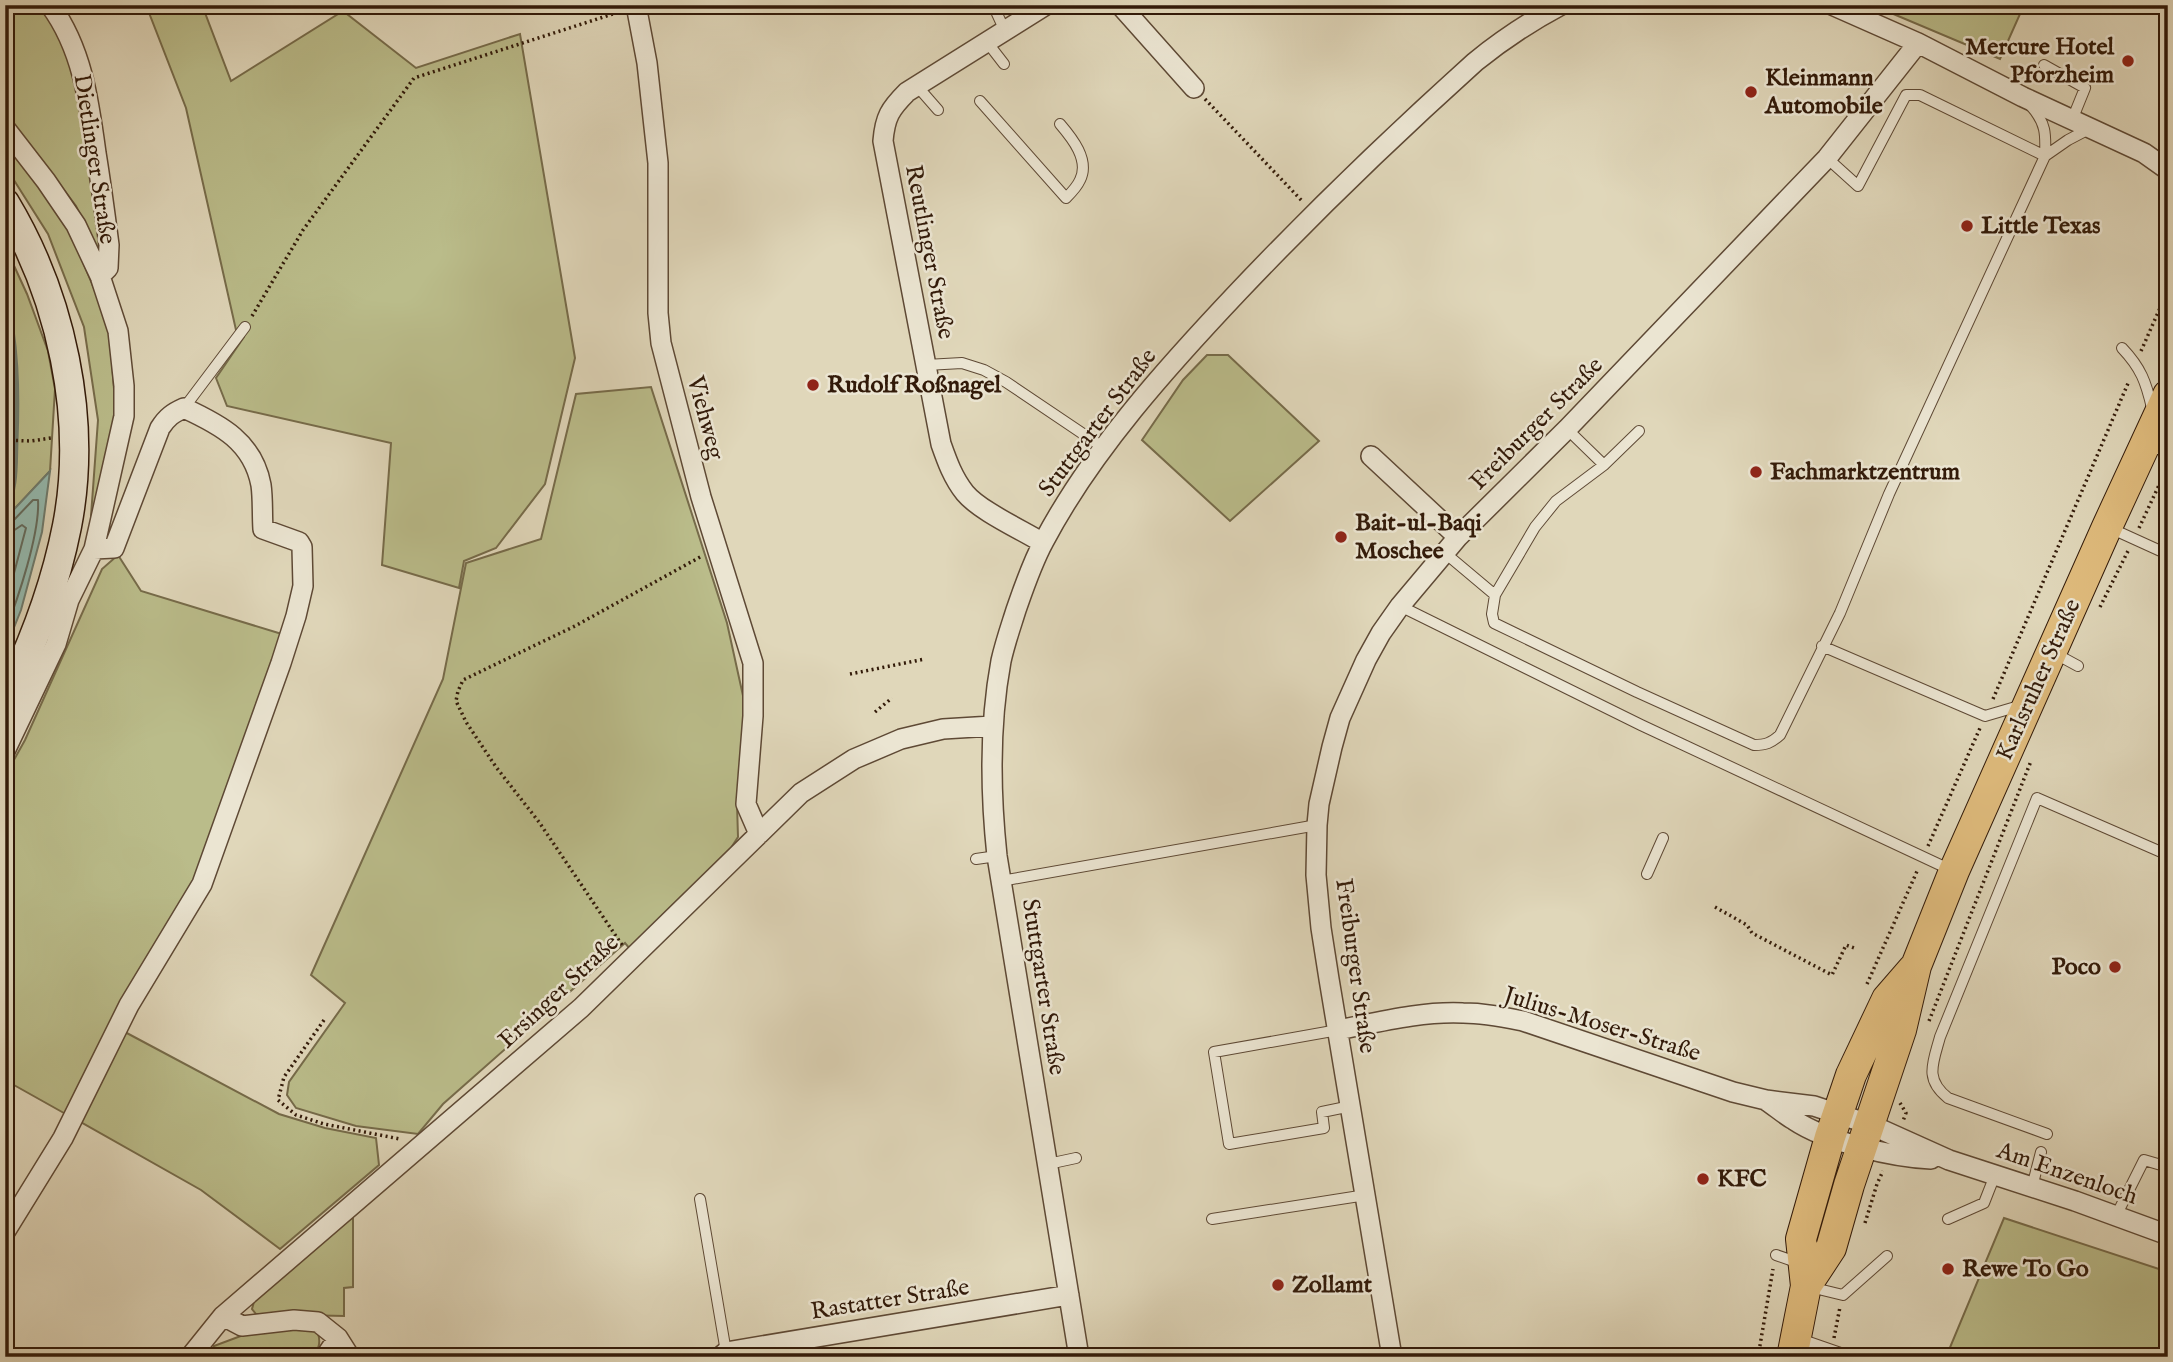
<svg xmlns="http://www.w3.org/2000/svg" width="2173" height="1362" font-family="'IM FELL English',serif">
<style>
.green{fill:#babc8a;stroke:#766b4a;stroke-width:2}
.water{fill:#94baaf;stroke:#6d7a6d;stroke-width:2}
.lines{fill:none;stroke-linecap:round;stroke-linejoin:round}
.shore{stroke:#636a5c;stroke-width:2}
.stream{stroke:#6d7a6d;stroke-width:5}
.lane-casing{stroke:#5e4935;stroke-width:12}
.street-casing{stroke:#5e4935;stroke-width:22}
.secondary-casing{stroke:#321a09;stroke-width:31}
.primary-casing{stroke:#321a09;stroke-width:32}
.path{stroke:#321a09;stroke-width:3.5;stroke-dasharray:2 3.5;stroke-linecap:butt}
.lane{stroke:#ebe5d2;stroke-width:10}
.street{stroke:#ebe5d2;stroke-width:19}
.secondary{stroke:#ebe5d2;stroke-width:28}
.primary{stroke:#e0bc7d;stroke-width:30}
.poi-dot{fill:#8f2418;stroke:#ebe5d2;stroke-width:2.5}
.labels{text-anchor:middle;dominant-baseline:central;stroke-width:5;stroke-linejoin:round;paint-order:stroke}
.poi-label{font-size:24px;font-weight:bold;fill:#321a09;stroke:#ebe5d2;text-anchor:start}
.street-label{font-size:24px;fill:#321a09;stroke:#ebe5d2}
</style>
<rect width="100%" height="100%" fill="#e0d7ba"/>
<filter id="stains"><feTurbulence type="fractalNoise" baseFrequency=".00286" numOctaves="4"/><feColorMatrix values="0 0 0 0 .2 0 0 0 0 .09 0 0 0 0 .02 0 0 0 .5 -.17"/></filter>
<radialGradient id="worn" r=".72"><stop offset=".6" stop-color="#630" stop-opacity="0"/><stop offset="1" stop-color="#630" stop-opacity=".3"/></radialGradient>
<path class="green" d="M 5,5 L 38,5 L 46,12 L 71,58 L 102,222 L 99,255 L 76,206 L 27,141 L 5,120 Z
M 146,5 L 202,5 L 231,81 L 343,11 L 416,68 L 520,34 L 575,358 L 545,484 L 496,548 L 464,561 L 459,588 L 382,565 L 391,443 L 227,406 L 216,378 L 244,337 L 236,330 L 186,108 Z
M 1872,5 L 2024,5 L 2000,59 Z
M 5,139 L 69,229 L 109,324 L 116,415 L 96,518 L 91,516 L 98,420 L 84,327 L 48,234 L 5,166 Z
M 5,246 L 27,294 L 48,351 L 55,389 L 50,471 L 5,519 Z
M 1207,355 L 1228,355 L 1319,441 L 1230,521 L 1142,440 L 1183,380 Z
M 651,387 L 727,623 L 749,723 L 737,804 L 738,837 L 729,851 L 630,949 L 625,943 L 443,1104 L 418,1134 L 356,1126 L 296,1108 L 287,1095 L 289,1082 L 345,1003 L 311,975 L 443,679 L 466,563 L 541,539 L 576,394 Z
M 118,555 L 141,591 L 285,635 L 195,885 L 71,1117 L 5,1080 L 5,920 L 12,909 L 5,904 L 5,776 L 25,740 L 102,569 Z
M 123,1031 L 279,1114 L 325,1128 L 376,1138 L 379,1165 L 280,1249 L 201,1190 L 79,1121 Z
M 353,1214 L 353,1287 L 344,1288 L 344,1316 L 256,1314 L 252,1309 L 255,1298 Z
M 2004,1218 L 2168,1272 L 2168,1357 L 1946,1357 Z
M 306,1328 L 318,1333 C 321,1344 319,1350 310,1357 L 213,1357 L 214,1346 L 246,1334 Z"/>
<path class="water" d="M 50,471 L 42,532 L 21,610 L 5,650 L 5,519 Z"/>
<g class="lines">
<path class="shore" d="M 5,524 L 12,522 L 33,500 L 38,500 C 40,533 18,599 5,631
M 5,532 L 13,531 L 22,525 L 26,528 L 5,607"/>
<path class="stream" d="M 5,293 C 17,342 18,391 16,441 C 15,465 17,488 5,511"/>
<defs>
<path id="lane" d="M 993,5 L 1005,31
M 987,42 L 1004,64
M 2044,65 L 2085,88 L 2072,120
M 917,86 L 938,110
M 980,101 L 1066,198 C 1071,193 1077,187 1080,180 C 1090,160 1072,138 1060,124
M 2045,156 L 2068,140 L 2089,129
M 1827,158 L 1858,186 L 1906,95 L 1920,95 L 2045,156
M 2122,348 C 2141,368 2146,382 2152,408
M 926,365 L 962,363 L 984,370 L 1006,382 L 1104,448
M 184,408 L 245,327
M 1567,429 L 1604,465 L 1556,501 L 1535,527 L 1495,595 L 1492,614 L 1494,623 L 1637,692 L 1754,745 C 1766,745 1771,743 1780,735 L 1840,613 L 1889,494 L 2045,156 C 2046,134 2046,123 2031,106
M 2149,445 L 2168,453
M 1604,465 L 1639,431
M 2110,528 L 2165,553
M 1445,553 L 1495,595
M 1400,606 L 1641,725 L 1951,870
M 1822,646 L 1985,716 L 2019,706
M 2054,653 L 2078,666
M 976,859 L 997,856
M 1647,874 L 1663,838
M 1001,881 L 1317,825
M 1338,1030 L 1214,1052 L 1229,1144 L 1324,1128 L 1322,1112 L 1351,1106
M 2047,1134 L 1948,1098 C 1924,1079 1933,1063 1940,1037 L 2037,798 L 2168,855
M 1048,1164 L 1076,1158
M 2032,1187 L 2041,1152
M 700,1199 L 726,1352
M 2116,1216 L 2144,1160 L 2168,1167
M 1212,1219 L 1366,1195
M 1948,1219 L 1984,1203 L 1995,1175
M 1776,1255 L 1799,1263
M 1810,1287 L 1843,1295 L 1887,1256
M 1800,1339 L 1852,1357"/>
<path id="street" d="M 50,5 C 82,48 89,101 96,153 C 101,184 105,214 109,245 L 108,268 L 100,276
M 636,5 L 647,63 L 658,163 L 658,313 L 661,343 L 701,497 L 753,663 L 753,716 L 746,804 L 759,834
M 1120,5 L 1194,88
M 1832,5 L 1918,43 L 2023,97 L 2144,153 L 2168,170
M 5,128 L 46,181 L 76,225 L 100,276 L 118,331 L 124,386 L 124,416 L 94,549 L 69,600 L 56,644 L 5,751
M 1371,456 L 1458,537
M 1043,543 C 1022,530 980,511 965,493 C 953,478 947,461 941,444 L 883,141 C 885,117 890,109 907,92 L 1046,5
M 1338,1030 C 1379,1022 1422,1011 1463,1013 C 1484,1013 1503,1017 1523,1021 L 1733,1092 L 1766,1100 L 1814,1106 L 1838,1114 L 1869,1124 L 1949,1160 L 2075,1201 L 2168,1235
M 1767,1101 C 1776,1107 1785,1115 1794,1120 C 1827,1142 1892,1157 1931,1159
M 5,1232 L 63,1138 L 129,1005 L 202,884 L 281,663 L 296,616 L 303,586 L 302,547 L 299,542 L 263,529 C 262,514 263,499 261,485 C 253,442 221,425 184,408 C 173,413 167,417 160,428 L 114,548 L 94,549
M 223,1316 L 242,1326 L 294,1320 L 318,1322 L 338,1338 L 350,1357
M 190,1357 L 223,1316 L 581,1008 L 801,793 L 854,759 L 901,739 L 943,729 L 992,726
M 325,1357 L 338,1338
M 720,1357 L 726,1352 L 1069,1295
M 1079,1357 L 997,856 C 990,790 989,726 1001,661 C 1005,643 1011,626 1016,610 C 1024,587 1032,563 1044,541 C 1092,450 1169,365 1239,291 C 1314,212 1394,135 1475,62 C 1502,40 1529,22 1561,5
M 1392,1357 L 1329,979 L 1321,928 L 1316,875 L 1317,825 L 1319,804 L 1332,747 L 1340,718 L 1366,660 L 1381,633 L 1400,606 L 1458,537 L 1567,429 L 1827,158 L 1918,43"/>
<path id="secondary" d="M 5,203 C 61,296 88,418 67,526 C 55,587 33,645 5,701"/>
<path id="primary" d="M 1806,1286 L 1831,1248 L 1849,1185 L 1901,1030 L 1916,966 L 1954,871 L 2107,527 L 2168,395
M 1792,1357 L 1806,1286 L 1801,1239 L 1830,1137 L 1851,1075 L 1887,999 L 1913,969"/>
</defs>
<use href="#lane" class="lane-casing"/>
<use href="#street" class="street-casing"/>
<use href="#secondary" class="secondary-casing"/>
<use href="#primary" class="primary-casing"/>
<path class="path" d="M 1205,99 L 1303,202
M 252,316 L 303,230 L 414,78 L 619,12
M 2141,351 L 2168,290
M 5,440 L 31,441 L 51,438
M 2139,528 L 2168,466
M 2100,607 L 2128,551
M 850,674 L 925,659
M 1993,699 L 2129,381
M 875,712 L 892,698
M 1928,846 L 1980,728
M 1715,907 L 1747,925 L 1752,933 L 1832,975 L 1846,945 L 1857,949
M 622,945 L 539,822 L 496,767 L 466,722 L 456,701 L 458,691 L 463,680 L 575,626 L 702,556
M 1867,984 L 1918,869
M 324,1020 L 284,1077 L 278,1100 L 296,1115 L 324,1124 L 400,1139
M 1929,1021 L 2031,761
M 1900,1103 L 1906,1113 L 1903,1121
M 1865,1223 L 1877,1184 L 1883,1171
M 1834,1338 L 1840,1307
M 1758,1357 L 1773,1269"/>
<use href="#lane" class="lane"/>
<use href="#street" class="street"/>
<use href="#secondary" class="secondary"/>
<use href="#primary" class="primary"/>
</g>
<g class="poi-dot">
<circle cx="2128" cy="61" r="7"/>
<circle cx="1751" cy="92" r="7"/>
<circle cx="1967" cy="226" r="7"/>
<circle cx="813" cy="385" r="7"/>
<circle cx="1756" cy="472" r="7"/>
<circle cx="1341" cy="537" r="7"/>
<circle cx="2115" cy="967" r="7"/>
<circle cx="1703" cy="1179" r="7"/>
<circle cx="1948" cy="1269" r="7"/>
<circle cx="1278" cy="1285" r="7"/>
</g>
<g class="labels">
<g class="poi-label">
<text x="2114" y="47" text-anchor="end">Mercure Hotel<tspan x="2114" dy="28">Pforzheim</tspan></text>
<text x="1765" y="78">Kleinmann<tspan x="1765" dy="28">Automobile</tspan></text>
<text x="1981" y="226">Little Texas</text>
<text x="827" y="385">Rudolf Roßnagel</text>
<text x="1770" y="472">Fachmarktzentrum</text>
<text x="1355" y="523">Bait-ul-Baqi<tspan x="1355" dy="28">Moschee</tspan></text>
<text x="2101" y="967" text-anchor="end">Poco</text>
<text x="1717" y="1179">KFC</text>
<text x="1962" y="1269">Rewe To Go</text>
<text x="1292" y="1285">Zollamt</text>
</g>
<g class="street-label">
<text transform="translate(94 159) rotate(81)">Dietlinger Straße</text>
<text transform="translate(929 252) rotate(79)">Reutlinger Straße</text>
<text transform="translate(705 418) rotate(75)">Viehweg</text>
<text transform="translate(1098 423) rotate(-53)">Stuttgarter Straße</text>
<text transform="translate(1537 424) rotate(-45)">Freiburger Straße</text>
<text transform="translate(2039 680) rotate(-66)">Karlsruher Straße</text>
<text transform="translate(1355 966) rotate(82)">Freiburger Straße</text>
<text transform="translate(1043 987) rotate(81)">Stuttgarter Straße</text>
<text transform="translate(559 992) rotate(-43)">Ersinger Straße</text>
<text transform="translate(1602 1025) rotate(17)">Julius-Moser-Straße</text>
<text transform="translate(2067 1174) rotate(19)">Am Enzenloch</text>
<text transform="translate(890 1300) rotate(-9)">Rastatter Straße</text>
</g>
</g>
<rect width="2173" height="1362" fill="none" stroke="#e0d7ba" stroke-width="28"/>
<rect x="7" y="7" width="2159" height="1348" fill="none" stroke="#321a09" stroke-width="3.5"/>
<rect x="14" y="14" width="2145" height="1334" fill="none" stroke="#321a09" stroke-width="2"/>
<rect width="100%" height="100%" filter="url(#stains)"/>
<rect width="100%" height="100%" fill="url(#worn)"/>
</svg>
